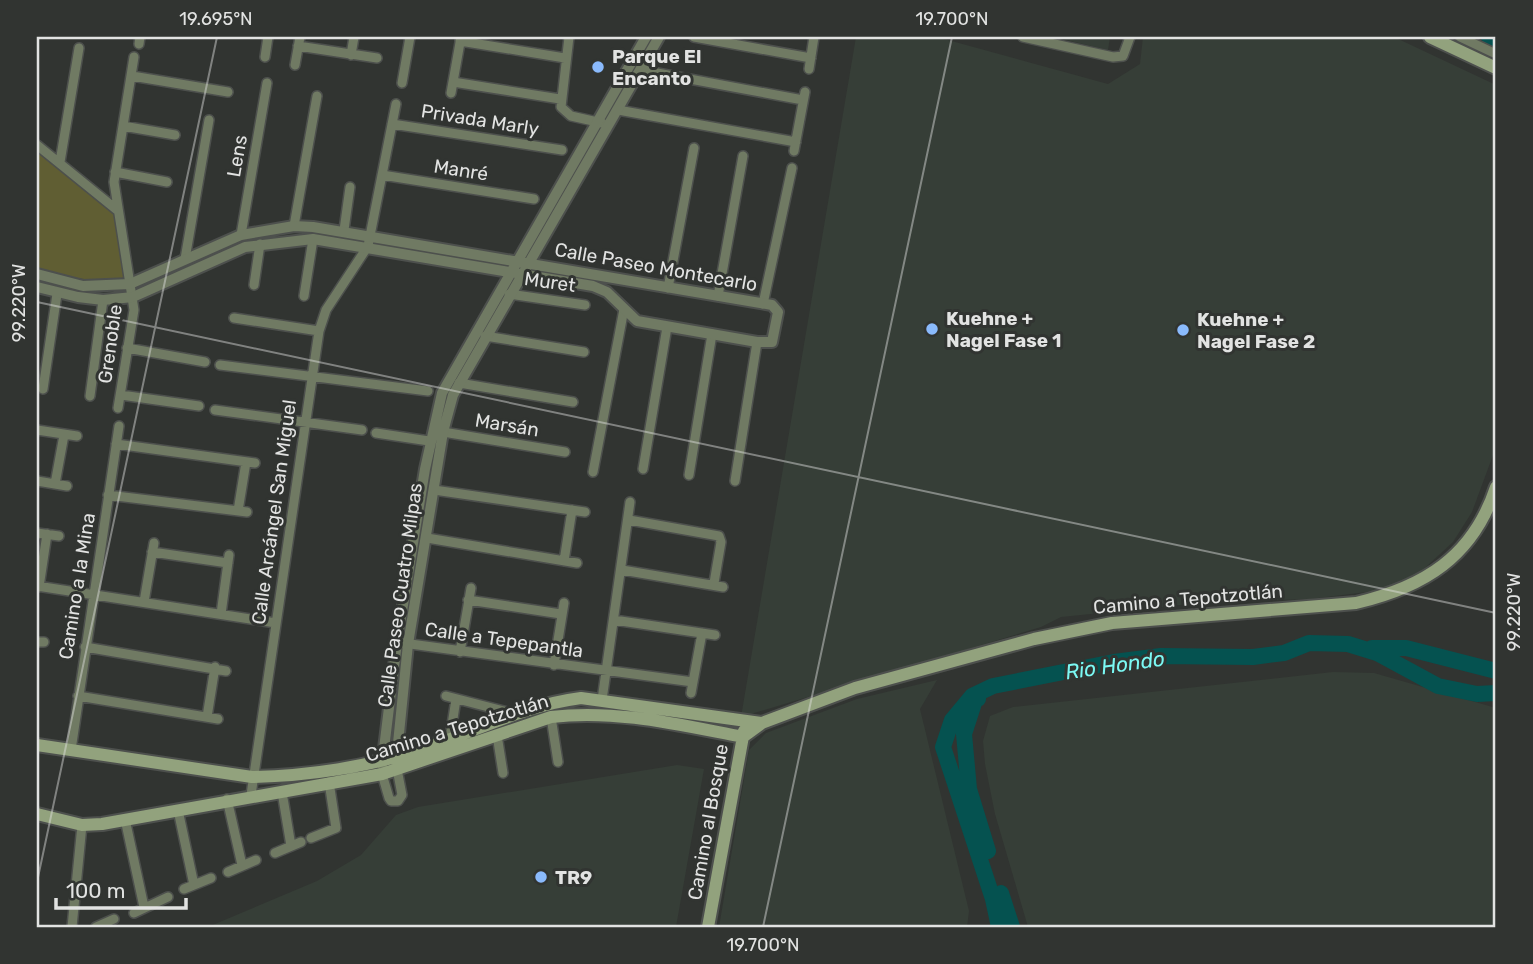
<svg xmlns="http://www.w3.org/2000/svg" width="1533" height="964" font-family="Rubik,sans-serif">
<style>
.built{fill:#363e37}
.green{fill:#605e33}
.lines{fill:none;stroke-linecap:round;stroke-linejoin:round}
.river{stroke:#055250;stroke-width:16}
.minor-casing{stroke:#4d504d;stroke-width:12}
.tertiary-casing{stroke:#4d504d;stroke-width:14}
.secondary-casing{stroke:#4d504d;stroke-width:16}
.minor{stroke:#707a63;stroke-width:9}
.tertiary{stroke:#707a63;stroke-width:10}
.secondary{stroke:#92a27d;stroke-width:12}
.ticks{fill:none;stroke:#e2e3e2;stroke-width:2;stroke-opacity:0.45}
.poi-dot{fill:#8abafc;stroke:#313431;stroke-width:2.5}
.labels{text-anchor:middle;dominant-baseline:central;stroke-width:6;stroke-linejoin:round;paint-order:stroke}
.poi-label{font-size:19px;font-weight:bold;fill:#e2e3e2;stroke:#313431;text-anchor:start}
.street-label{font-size:19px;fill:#e2e3e2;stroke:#313431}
.water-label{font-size:21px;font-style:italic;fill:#7bf9f4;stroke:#313431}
.neatline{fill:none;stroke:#e2e3e2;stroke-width:2.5}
.ticks-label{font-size:18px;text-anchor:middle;fill:#e2e3e2}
</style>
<rect width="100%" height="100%" fill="#313431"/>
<path class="built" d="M 856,37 L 937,37 L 1108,84 L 1140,64 L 1143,37 L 1394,37 L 1496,85 L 1496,447 L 1472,512 L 1453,542 L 1414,578 L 1375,591 L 1310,599 L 1210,602 L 1061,617 L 1041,627 L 741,717 Z
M 1053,37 L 1110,37 L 1108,50 Z
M 1333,672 L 1374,673 L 1496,708 L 1496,927 L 1028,927 L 995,814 L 985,764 L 983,741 L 990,716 L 1013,707 Z
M 937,680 L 920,709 L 969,911 L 967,927 L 719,927 L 749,750 L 766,733 L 857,699 Z
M 677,765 L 704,769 L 676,927 L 208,927 L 317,881 L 361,855 L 396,815 L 418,807 Z"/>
<path class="green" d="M 37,142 L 115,202 L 130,284 L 37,274 Z"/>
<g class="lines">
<path class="river" d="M 1489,37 L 1496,40
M 1372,648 L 1406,648 L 1496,671
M 978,699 L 975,700 L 964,734 L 969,789 L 988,851
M 1001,893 L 1012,927
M 999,927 L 993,899 L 943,747 L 952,720 L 972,696 L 993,686 L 1114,662 L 1161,656 L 1253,657 L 1284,653 L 1309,643 L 1348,644 L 1377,653 L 1438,686 L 1477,694 L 1496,693"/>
<defs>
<path id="minor" d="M 569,37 L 561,107 L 571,116 L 602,123
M 694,37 L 811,58
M 1023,37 L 1113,57 L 1123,56 L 1130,37
M 1460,37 L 1496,54
M 460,41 L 565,58
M 139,44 L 140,37
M 298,46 L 377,58
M 351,55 L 354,37
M 265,57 L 268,37
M 295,65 L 300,37
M 809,69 L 814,37
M 641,70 L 803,100
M 132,76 L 228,92
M 453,82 L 560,99
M 402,83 L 410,37
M 451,93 L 461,37
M 618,110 L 796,142
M 392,124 L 562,150
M 123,126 L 175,135
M 37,145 L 117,210
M 794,151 L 805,92
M 60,162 L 79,48
M 115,172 L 167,182
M 382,175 L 534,199
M 294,226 L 317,96
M 344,230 L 350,187
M 241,235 L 267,83
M 185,259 L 209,120
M 254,285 L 260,244
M 668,288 L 694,148
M 509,294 L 585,305
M 304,296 L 313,239
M 718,296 L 743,156
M 763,304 L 792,168
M 234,318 L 319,331
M 485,336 L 584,352
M 127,348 L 205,362
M 220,365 L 428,391
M 459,383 L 573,402
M 43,389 L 57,294
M 121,395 L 199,406
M 90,396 L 103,300
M 118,408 L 134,310 L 114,182 L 134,57
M 215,410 L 362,430
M 37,430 L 77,436
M 443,432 L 565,452
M 376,433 L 429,441
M 116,444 L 255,463
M 643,469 L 667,327
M 593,472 L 624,309
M 689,475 L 712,334
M 37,481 L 67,486
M 735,481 L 757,342
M 55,484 L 64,435
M 434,490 L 585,512
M 108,495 L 247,512
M 238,511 L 246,462
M 629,520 L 719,536 L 721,542 L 714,583
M 37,533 L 59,536
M 427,538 L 577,563
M 152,552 L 228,563
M 564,561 L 572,510
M 622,570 L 723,587
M 37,586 L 276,623
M 39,587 L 47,534
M 468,600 L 561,614
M 144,602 L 154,543
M 221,614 L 229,555
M 614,620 L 715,635
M 37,642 L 44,642
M 403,643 L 693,682
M 85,647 L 226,671
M 460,652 L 471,588
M 554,665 L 564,603
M 691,693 L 702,633
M 78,696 L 218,719
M 446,696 L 515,714
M 602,700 L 630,502
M 207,717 L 215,667
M 551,717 L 558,762
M 497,735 L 503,773
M 450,738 L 456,699
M 71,750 L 119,426
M 382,774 L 389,798 L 391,801 L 398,801 L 402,795 L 397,769
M 282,792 L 291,846
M 251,795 L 319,331 L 326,310 L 368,246 L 396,104
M 227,799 L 242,865
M 178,810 L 194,885
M 125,819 L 144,907
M 311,838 L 336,828 L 329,782
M 275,853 L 301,842
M 228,872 L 256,860
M 184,889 L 211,878
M 134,913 L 168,897
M 72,927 L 82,825
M 96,927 L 114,919"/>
<path id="tertiary" d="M 37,274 L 83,286 L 130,284 L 241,235 L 294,226 L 313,227 L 772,305 L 778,312 L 772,342 L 757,342 L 637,321 L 607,292 L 593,286 L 313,239 L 245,247 L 133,297 L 103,300 L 78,297 L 37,287
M 396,763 L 408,644 L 443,432 L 453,395 L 659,37
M 382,765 L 397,642 L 425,469 L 442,393 L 646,37"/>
<path id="secondary" d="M 1430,37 L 1496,68
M 37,745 L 252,777 C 307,776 369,767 422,749 C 475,732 525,705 581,698 L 761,723
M 37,814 L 82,825 L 102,824 L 382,774 L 551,717 C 616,709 680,725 743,737 L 762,723 L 855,688 L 1034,639 L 1112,623 L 1356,603 C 1424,587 1473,557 1496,487
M 708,927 L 744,731"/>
</defs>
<use href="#minor" class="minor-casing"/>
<use href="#tertiary" class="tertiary-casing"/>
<use href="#secondary" class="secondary-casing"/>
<use href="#minor" class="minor"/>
<use href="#tertiary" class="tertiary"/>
<use href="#secondary" class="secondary"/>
</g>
<path class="ticks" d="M 37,302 L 1496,613M 37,882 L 217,37M 763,927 L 952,37"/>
<g class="poi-dot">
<circle cx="598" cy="67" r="7"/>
<circle cx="932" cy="329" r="7"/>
<circle cx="1183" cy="330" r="7"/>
<circle cx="541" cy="877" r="7"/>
</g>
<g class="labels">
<g class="poi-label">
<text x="612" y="56">Parque El<tspan x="612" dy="22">Encanto</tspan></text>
<text x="946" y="318">Kuehne +<tspan x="946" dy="22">Nagel Fase 1</tspan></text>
<text x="1197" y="319">Kuehne +<tspan x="1197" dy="22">Nagel Fase 2</tspan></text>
<text x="555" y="877">TR9</text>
</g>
<g class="street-label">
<text transform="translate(480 120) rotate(9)">Privada Marly</text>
<text transform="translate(237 156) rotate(-80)">Lens</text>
<text transform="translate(461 170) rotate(9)">Manré</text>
<text transform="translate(656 267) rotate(10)">Calle Paseo Montecarlo</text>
<text transform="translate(550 282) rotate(8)">Muret</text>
<text transform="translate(110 344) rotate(-82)">Grenoble</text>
<text transform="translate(507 425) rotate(9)">Marsán</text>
<text transform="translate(274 512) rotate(-82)">Calle Arcángel San Miguel</text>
<text transform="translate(77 586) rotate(-81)">Camino a la Mina</text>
<text transform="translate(400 595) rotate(-82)">Calle Paseo Cuatro Milpas</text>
<text transform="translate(1188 599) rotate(-5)">Camino a Tepotzotlán</text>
<text transform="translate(504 640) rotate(8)">Calle a Tepepantla</text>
<text transform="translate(457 728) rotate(-17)">Camino a Tepotzotlán</text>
<text transform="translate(708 822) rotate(-80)">Camino al Bosque</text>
</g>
<g class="water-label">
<text transform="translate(1115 665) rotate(-8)">Rio Hondo</text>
</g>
</g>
<rect width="1533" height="964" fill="none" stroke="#313431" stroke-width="77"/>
<path d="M56 898v10h130v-10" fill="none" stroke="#e2e3e2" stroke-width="3.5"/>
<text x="66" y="898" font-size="21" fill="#e2e3e2" stroke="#313431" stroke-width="5" paint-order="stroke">100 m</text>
<rect x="38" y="38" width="1456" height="888" class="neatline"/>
<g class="ticks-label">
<text x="216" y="25">19.695°N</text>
<text x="952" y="25">19.700°N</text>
<text transform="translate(19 303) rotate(-90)" y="6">99.220°W</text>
<text transform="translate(1514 612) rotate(-90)" y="6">99.220°W</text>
<text x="763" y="951">19.700°N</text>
</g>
</svg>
